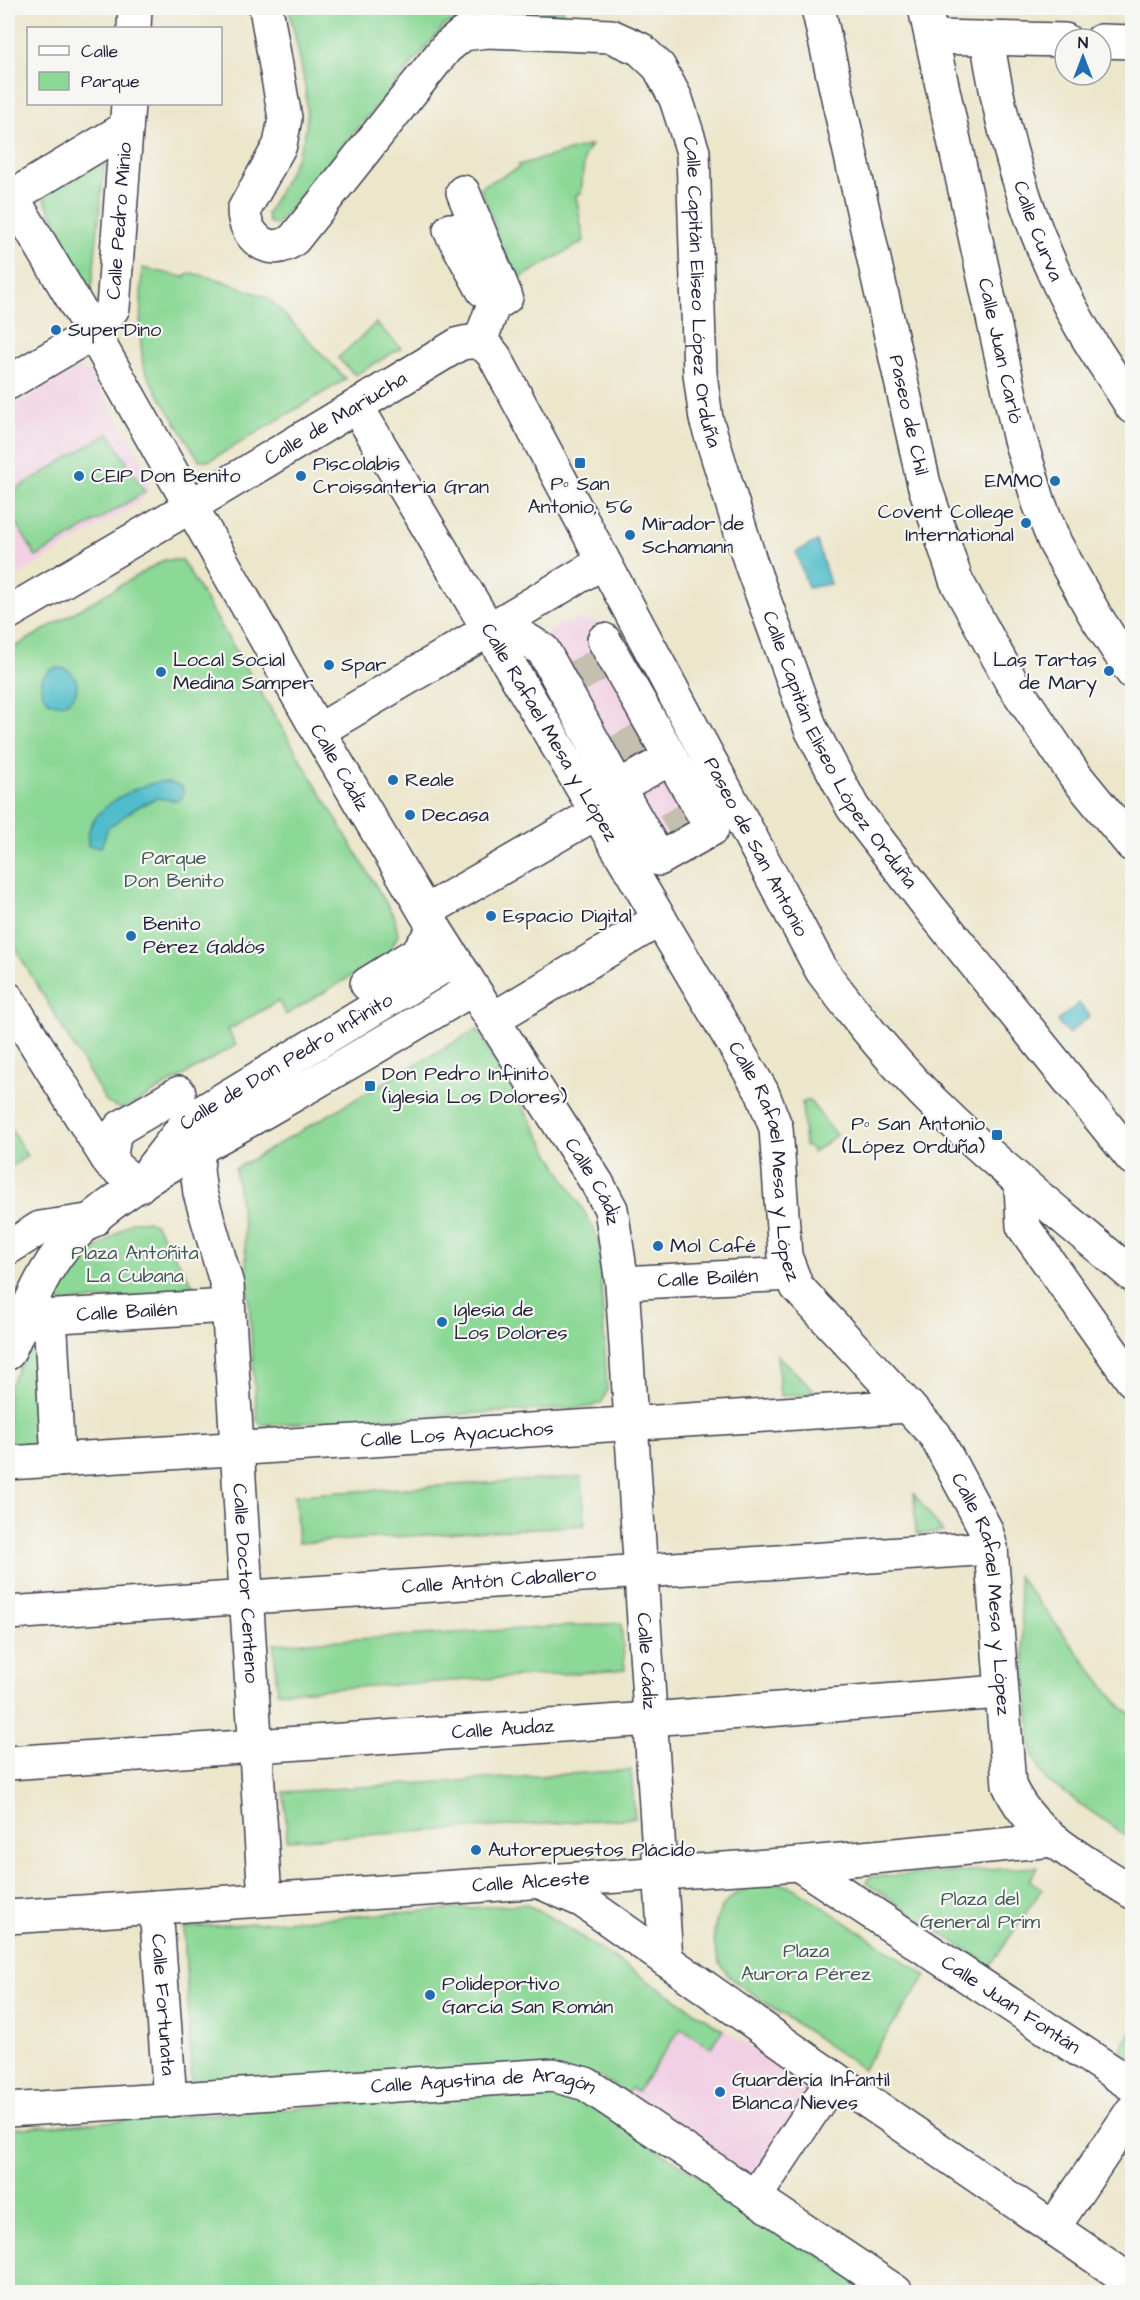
<svg xmlns="http://www.w3.org/2000/svg" width="1140" height="2300" font-family="'Architects Daughter',sans-serif">
<style>
.built{fill:#f1d0e3}
.green{fill:#8cd896;stroke:#577d68;stroke-width:1.5}
.water{fill:#50bdcb;stroke:#397083;stroke-width:1.5}
.lines{fill:none;stroke-linecap:round;stroke-linejoin:round}
.minor-tunnel{stroke:#c4bfae;stroke-width:33;stroke-dasharray:33 16;stroke-linecap:butt}
.minor-casing{stroke:#403f51;stroke-width:36}
.minor{stroke:#fff;stroke-width:33}
.poi-dot{fill:#1f6fb2;stroke:#f6f6f2;stroke-width:2}
.labels{text-anchor:middle;dominant-baseline:central;stroke-width:4.5;stroke-linejoin:round;paint-order:stroke}
.street-label{font-size:20px;fill:#22223b;stroke:#f6f6f2}
.poi-label{font-size:20px;fill:#22223b;stroke:#f6f6f2;text-anchor:start}
.park-label{font-size:20px;fill:#425956;stroke:#f6f6f2}
</style>
<rect width="100%" height="100%" fill="#f6f6f2"/>
<filter id="ink" filterUnits="userSpaceOnUse"><feTurbulence type="fractalNoise" baseFrequency=".0167" numOctaves="2"/><feDisplacementMap in="SourceGraphic" scale="12" xChannelSelector="R" yChannelSelector="G"/><feConvolveMatrix kernelMatrix="1 2 1 2 8 2 1 2 1" color-interpolation-filters="sRGB"/></filter>
<filter id="wash" filterUnits="userSpaceOnUse"><feTurbulence type="fractalNoise" baseFrequency=".008" numOctaves="4" result="noise"/><feDisplacementMap in="SourceGraphic" scale="24" xChannelSelector="R" yChannelSelector="G"/><feGaussianBlur stdDeviation="1.35" result="paint"/><feColorMatrix in="noise" values="0 0 0 0 0 0 0 0 0 0 0 0 0 0 0 0 0 1.4 0 .05"/><feComposite in="paint" operator="in"/></filter>
<g filter="url(#wash)">
<rect width="100%" height="100%" fill="#ece6cb"/>
<path class="built" d="M 78,367 L 89,371 L 149,472 L 150,487 L 144,498 L 137,504 L 8,581 L 8,410 Z
M 580,619 L 603,624 L 723,836 L 662,873 L 544,637 L 559,624 Z
M 687,2005 L 813,2089 L 753,2178 L 627,2094 Z"/>
<path class="green" d="M 289,8 L 563,8 L 563,14 L 473,14 L 445,25 L 276,225 L 269,222 L 267,214 C 279,191 293,168 302,144 C 316,105 296,47 289,8 Z
M 591,145 L 585,154 L 581,193 L 576,196 L 584,241 L 520,278 L 497,240 L 496,229 L 480,187 L 519,168 L 518,165 Z
M 106,151 L 91,295 L 40,190 Z
M 142,268 L 184,277 L 191,273 L 221,280 L 268,298 L 346,379 L 211,460 L 199,460 L 151,382 L 143,365 L 140,335 Z
M 376,323 L 401,348 L 355,375 L 338,358 Z
M 109,433 L 145,492 L 36,557 L 8,508 L 8,494 Z
M 164,560 L 182,560 L 395,918 L 398,935 L 387,955 L 286,1015 L 278,1001 L 228,1030 L 236,1045 L 129,1107 L 121,1109 L 107,1103 L 8,936 L 8,651 Z
M 477,1029 L 593,1227 L 599,1242 L 607,1391 L 602,1402 L 591,1407 L 261,1425 L 257,1420 L 244,1229 L 235,1169 Z
M 809,1100 L 836,1135 L 813,1153 L 811,1148 L 805,1146 L 802,1103 Z
M 8,1124 L 27,1156 L 8,1169 Z
M 133,1221 L 148,1221 L 155,1224 L 198,1293 L 50,1303 L 87,1256 Z
M 36,1335 L 55,1444 L 8,1447 L 8,1389 Z
M 777,1355 L 817,1393 L 780,1396 Z
M 582,1477 L 585,1525 L 298,1543 L 295,1495 Z
M 914,1494 L 943,1532 L 916,1534 Z
M 1018,1576 L 1116,1701 L 1132,1717 L 1132,1840 L 1045,1779 L 1032,1753 Z
M 621,1623 L 625,1670 L 277,1692 L 274,1644 Z
M 631,1770 L 635,1818 L 287,1840 L 284,1792 Z
M 1038,1867 L 1029,1880 L 1042,1889 L 990,1966 L 867,1883 L 870,1877 Z
M 778,1883 L 796,1889 L 926,1976 L 863,2069 L 738,1984 C 706,1960 705,1911 741,1890 C 752,1883 765,1884 778,1883 Z
M 526,1904 L 557,1921 L 723,2030 L 711,2048 L 681,2028 L 637,2092 L 631,2088 L 627,2094 L 598,2076 L 192,2088 L 184,1928 Z
M 1131,2033 L 1132,2034 L 1132,2060 L 1119,2051 Z
M 540,2090 L 572,2093 L 874,2292 L 8,2292 L 8,2129 Z"/>
<path class="water" d="M 817,541 L 830,584 L 808,588 L 796,552 Z
M41 686a18 18 0 1 1 36 0a18 18 0 1 1-36 0Z
M 157,782 L 169,782 L 182,787 L 184,794 L 179,801 L 157,798 L 136,808 L 108,828 L 101,847 L 88,846 C 83,811 129,789 157,782 Z
M 1079,1003 L 1090,1016 L 1068,1034 L 1057,1021 Z"/>
</g>
<g filter="url(#ink)">
<g class="lines">
<path class="minor-tunnel" d="M 571,680 L 605,661
M 612,755 L 646,736
M 667,830 L 697,814"/>
<defs>
<g id="minor">
<path id="s1" d="M 266,8 L 285,118 L 280,145 L 244,210 C 244,237 270,259 294,239 L 446,48 L 463,34 L 488,31 L 611,36 L 640,49 L 659,67 L 676,99 L 693,152 L 700,374 L 706,419 L 751,564 L 811,729 L 853,808 L 930,908 L 1132,1158"/>
<path id="s2" d="M 818,8 L 924,484 L 956,580 L 1011,681 L 1074,774 L 1132,845"/>
<path id="s3" d="M 925,8 L 1019,436 L 1039,503 L 1055,543 L 1095,615 L 1132,672"/>
<path d="M 134,28 L 135,8"/>
<path d="M 932,37 L 1065,40"/>
<path id="s4" d="M 987,38 C 1002,136 1030,234 1078,321 C 1094,351 1115,378 1132,407"/>
<path d="M 1101,41 L 1132,42"/>
<path id="s5" d="M 8,190 L 93,333 L 318,731 L 435,929 L 597,1183 L 611,1209 L 622,1283 L 666,1960"/>
<path d="M 463,192 L 506,297 L 493,306 L 480,342"/>
<path d="M 8,199 L 126,128"/>
<path d="M 450,230 L 483,290"/>
<path id="s6" d="M 8,383 L 93,333 L 113,308 L 128,104"/>
<path id="s7" d="M 357,407 L 762,1092 L 776,1128 L 785,1256 L 797,1287 L 935,1435 L 986,1530 L 991,1548 L 1009,1785 C 1031,1836 1088,1863 1132,1892"/>
<path id="s8" d="M 8,613 L 191,506 L 459,344 C 476,339 485,343 495,357 L 822,971 C 858,1019 896,1067 940,1109 C 1001,1169 1068,1220 1132,1275"/>
<path d="M 487,630 L 527,640 L 543,650 L 618,787 L 671,758 L 604,640"/>
<path d="M 318,731 L 603,562"/>
<path d="M 618,787 L 659,859 L 712,829 L 671,758"/>
<path d="M 425,912 L 596,813"/>
<path d="M 367,984 L 417,953 L 435,929"/>
<path d="M 8,999 L 110,1163 L 139,1186"/>
<path d="M 493,1019 L 660,919"/>
<path id="s9" d="M 199,1147 L 197,1170 L 200,1193 L 227,1285 L 265,1899"/>
<path d="M 110,1163 L 114,1135 L 121,1127 L 179,1093"/>
<path id="s10" d="M 152,1168 L 189,1120 L 454,960"/>
<path d="M 1021,1184 L 1023,1226 L 1132,1380"/>
<path d="M 8,1248 L 40,1228 L 94,1220"/>
<path id="s11" d="M 622,1283 L 791,1274"/>
<path d="M 37,1317 L 51,1333 L 58,1460"/>
<path id="s12" d="M 25,1318 L 228,1306"/>
<path d="M 8,1353 C 25,1318 39,1275 65,1245 C 111,1194 193,1152 253,1118 C 327,1076 400,1033 472,989"/>
<path id="s13" d="M 8,1463 L 908,1406"/>
<path id="s14" d="M 8,1613 L 991,1548"/>
<path id="s15" d="M 8,1763 L 650,1719 L 1000,1692"/>
<path id="s16" d="M 798,1864 L 1132,2085"/>
<path d="M 540,1882 L 583,1901 L 806,2059 L 1132,2282"/>
<path id="s17" d="M 156,1907 L 170,2100"/>
<path id="s18" d="M 8,1917 L 798,1864 L 1054,1840"/>
<path id="s19" d="M 8,2110 L 553,2075 L 586,2084 L 896,2292"/>
<path d="M 755,2197 L 834,2078"/>
<path d="M 1053,2228 L 1132,2111"/>
</g>
</defs>
<use href="#minor" class="minor-casing"/>
<use href="#minor" class="minor"/>
</g>
</g>
<g class="poi-dot">
<circle cx="56" cy="330" r="6"/>
<rect x="574" y="457" width="12" height="12" rx="3"/>
<circle cx="79" cy="476" r="6"/>
<circle cx="301" cy="476" r="6"/>
<circle cx="1055" cy="481" r="6"/>
<circle cx="1026" cy="523" r="6"/>
<circle cx="630" cy="535" r="6"/>
<circle cx="329" cy="665" r="6"/>
<circle cx="1109" cy="671" r="6"/>
<circle cx="161" cy="672" r="6"/>
<circle cx="393" cy="780" r="6"/>
<circle cx="410" cy="815" r="6"/>
<circle cx="491" cy="916" r="6"/>
<circle cx="131" cy="936" r="6"/>
<rect x="364" y="1080" width="12" height="12" rx="3"/>
<rect x="991" y="1129" width="12" height="12" rx="3"/>
<circle cx="658" cy="1246" r="6"/>
<circle cx="442" cy="1322" r="6"/>
<circle cx="476" cy="1850" r="6"/>
<circle cx="430" cy="1995" r="6"/>
<circle cx="720" cy="2092" r="6"/>
</g>
<g class="labels">
<g class="street-label">
<text stroke="none"><textPath href="#s6" startOffset="218">Calle Pedro Minio</textPath></text>
<text stroke="none"><textPath href="#s4" startOffset="200">Calle Curva</textPath></text>
<text stroke="none"><textPath href="#s1" startOffset="992">Calle Capitán Eliseo López Orduña</textPath></text>
<text stroke="none"><textPath href="#s3" startOffset="351">Calle Juan Carló</textPath></text>
<text stroke="none"><textPath href="#s2" startOffset="417">Paseo de Chil</textPath></text>
<text stroke="none"><textPath href="#s8" startOffset="381">Calle de Mariucha</textPath></text>
<text stroke="none"><textPath href="#s7" startOffset="378">Calle Rafael Mesa y López</textPath></text>
<text stroke="none"><textPath href="#s1" startOffset="1478">Calle Capitán Eliseo López Orduña</textPath></text>
<text stroke="none"><textPath href="#s5" startOffset="666">Calle Cádiz</textPath></text>
<text stroke="none"><textPath href="#s8" startOffset="1122">Paseo de San Antonio</textPath></text>
<text stroke="none"><textPath href="#s10" startOffset="174">Calle de Don Pedro Infinito</textPath></text>
<text stroke="none"><textPath href="#s7" startOffset="864">Calle Rafael Mesa y López</textPath></text>
<text stroke="none"><textPath href="#s5" startOffset="1152">Calle Cádiz</textPath></text>
<text stroke="none"><textPath href="#s11" startOffset="86">Calle Bailén</textPath></text>
<text stroke="none"><textPath href="#s12" startOffset="102">Calle Bailén</textPath></text>
<text stroke="none"><textPath href="#s13" startOffset="450">Calle Los Ayacuchos</textPath></text>
<text stroke="none"><textPath href="#s14" startOffset="492">Calle Antón Caballero</textPath></text>
<text stroke="none"><textPath href="#s9" startOffset="441">Calle Doctor Centeno</textPath></text>
<text stroke="none"><textPath href="#s7" startOffset="1368">Calle Rafael Mesa y López</textPath></text>
<text stroke="none"><textPath href="#s5" startOffset="1638">Calle Cádiz</textPath></text>
<text stroke="none"><textPath href="#s15" startOffset="496">Calle Audaz</textPath></text>
<text stroke="none"><textPath href="#s18" startOffset="524">Calle Alceste</textPath></text>
<text stroke="none"><textPath href="#s17" startOffset="98">Calle Fortunata</textPath></text>
<text stroke="none"><textPath href="#s16" startOffset="255">Calle Juan Fontán</textPath></text>
<text stroke="none"><textPath href="#s19" startOffset="477">Calle Agustina de Aragón</textPath></text>
</g>
<g class="poi-label">
<text x="68" y="330">SuperDino</text>
<text x="313" y="464">Piscolabis<tspan x="313" dy="23">Croissanteria Gran</tspan></text>
<text x="91" y="476">CEIP Don Benito</text>
<text x="1043" y="481" text-anchor="end">EMMO</text>
<text x="580" y="484" text-anchor="middle">Pº San<tspan x="580" dy="23">Antonio, 56</tspan></text>
<text x="1014" y="512" text-anchor="end">Covent College<tspan x="1014" dy="23">International</tspan></text>
<text x="642" y="524">Mirador de<tspan x="642" dy="23">Schamann</tspan></text>
<text x="173" y="660">Local Social<tspan x="173" dy="23">Medina Samper</tspan></text>
<text x="1097" y="660" text-anchor="end">Las Tartas<tspan x="1097" dy="23">de Mary</tspan></text>
<text x="341" y="665">Spar</text>
<text x="405" y="780">Reale</text>
<text x="422" y="815">Decasa</text>
<text x="503" y="916">Espacio Digital</text>
<text x="143" y="924">Benito<tspan x="143" dy="23">Pérez Galdós</tspan></text>
<text x="382" y="1074">Don Pedro Infinito<tspan x="382" dy="23">(iglesia Los Dolores)</tspan></text>
<text x="985" y="1124" text-anchor="end">Pº San Antonio<tspan x="985" dy="23">(López Orduña)</tspan></text>
<text x="670" y="1246">Mol Café</text>
<text x="454" y="1310">Iglesia de<tspan x="454" dy="23">Los Dolores</tspan></text>
<text x="488" y="1850">Autorepuestos Plácido</text>
<text x="442" y="1984">Polideportivo<tspan x="442" dy="23">García San Román</tspan></text>
<text x="732" y="2080">Guardería Infantil<tspan x="732" dy="23">Blanca Nieves</tspan></text>
</g>
<g class="park-label">
<text x="174" y="858">Parque<tspan x="174" dy="23">Don Benito</tspan></text>
<text x="135" y="1253">Plaza Antoñita<tspan x="135" dy="23">La Cubana</tspan></text>
<text x="980" y="1899">Plaza del<tspan x="980" dy="23">General Prim</tspan></text>
<text x="806" y="1951">Plaza<tspan x="806" dy="23">Aurora Pérez</tspan></text>
</g>
</g>
<rect width="1140" height="2300" fill="none" stroke="#f6f6f2" stroke-width="30"/>
<rect x="27" y="27" width="195" height="78" fill="#f6f6f2" stroke="#a1a1a9" stroke-width="1.5"/>
<rect x="39" y="46" width="30" height="9" fill="#ffffff" stroke="#a1a1a9" stroke-width="1.5"/>
<text x="81" y="57" font-size="18" fill="#22223b">Calle</text>
<rect x="39" y="72" width="30" height="18" fill="#8cd896" stroke="#a1a1a9" stroke-width="1.5"/>
<text x="81" y="87" font-size="18" fill="#22223b">Parque</text>
<g transform="translate(1083 57)"><circle r="28" fill="#f6f6f2" stroke="#a1a1a9" stroke-width="1.5"/>
<path d="M0-4.5L10 22L0 15L-10 22Z" fill="#1f6fb2"/>
<text y="-9" font-size="16" font-weight="bold" text-anchor="middle" fill="#22223b">N</text>
</g>
</svg>
